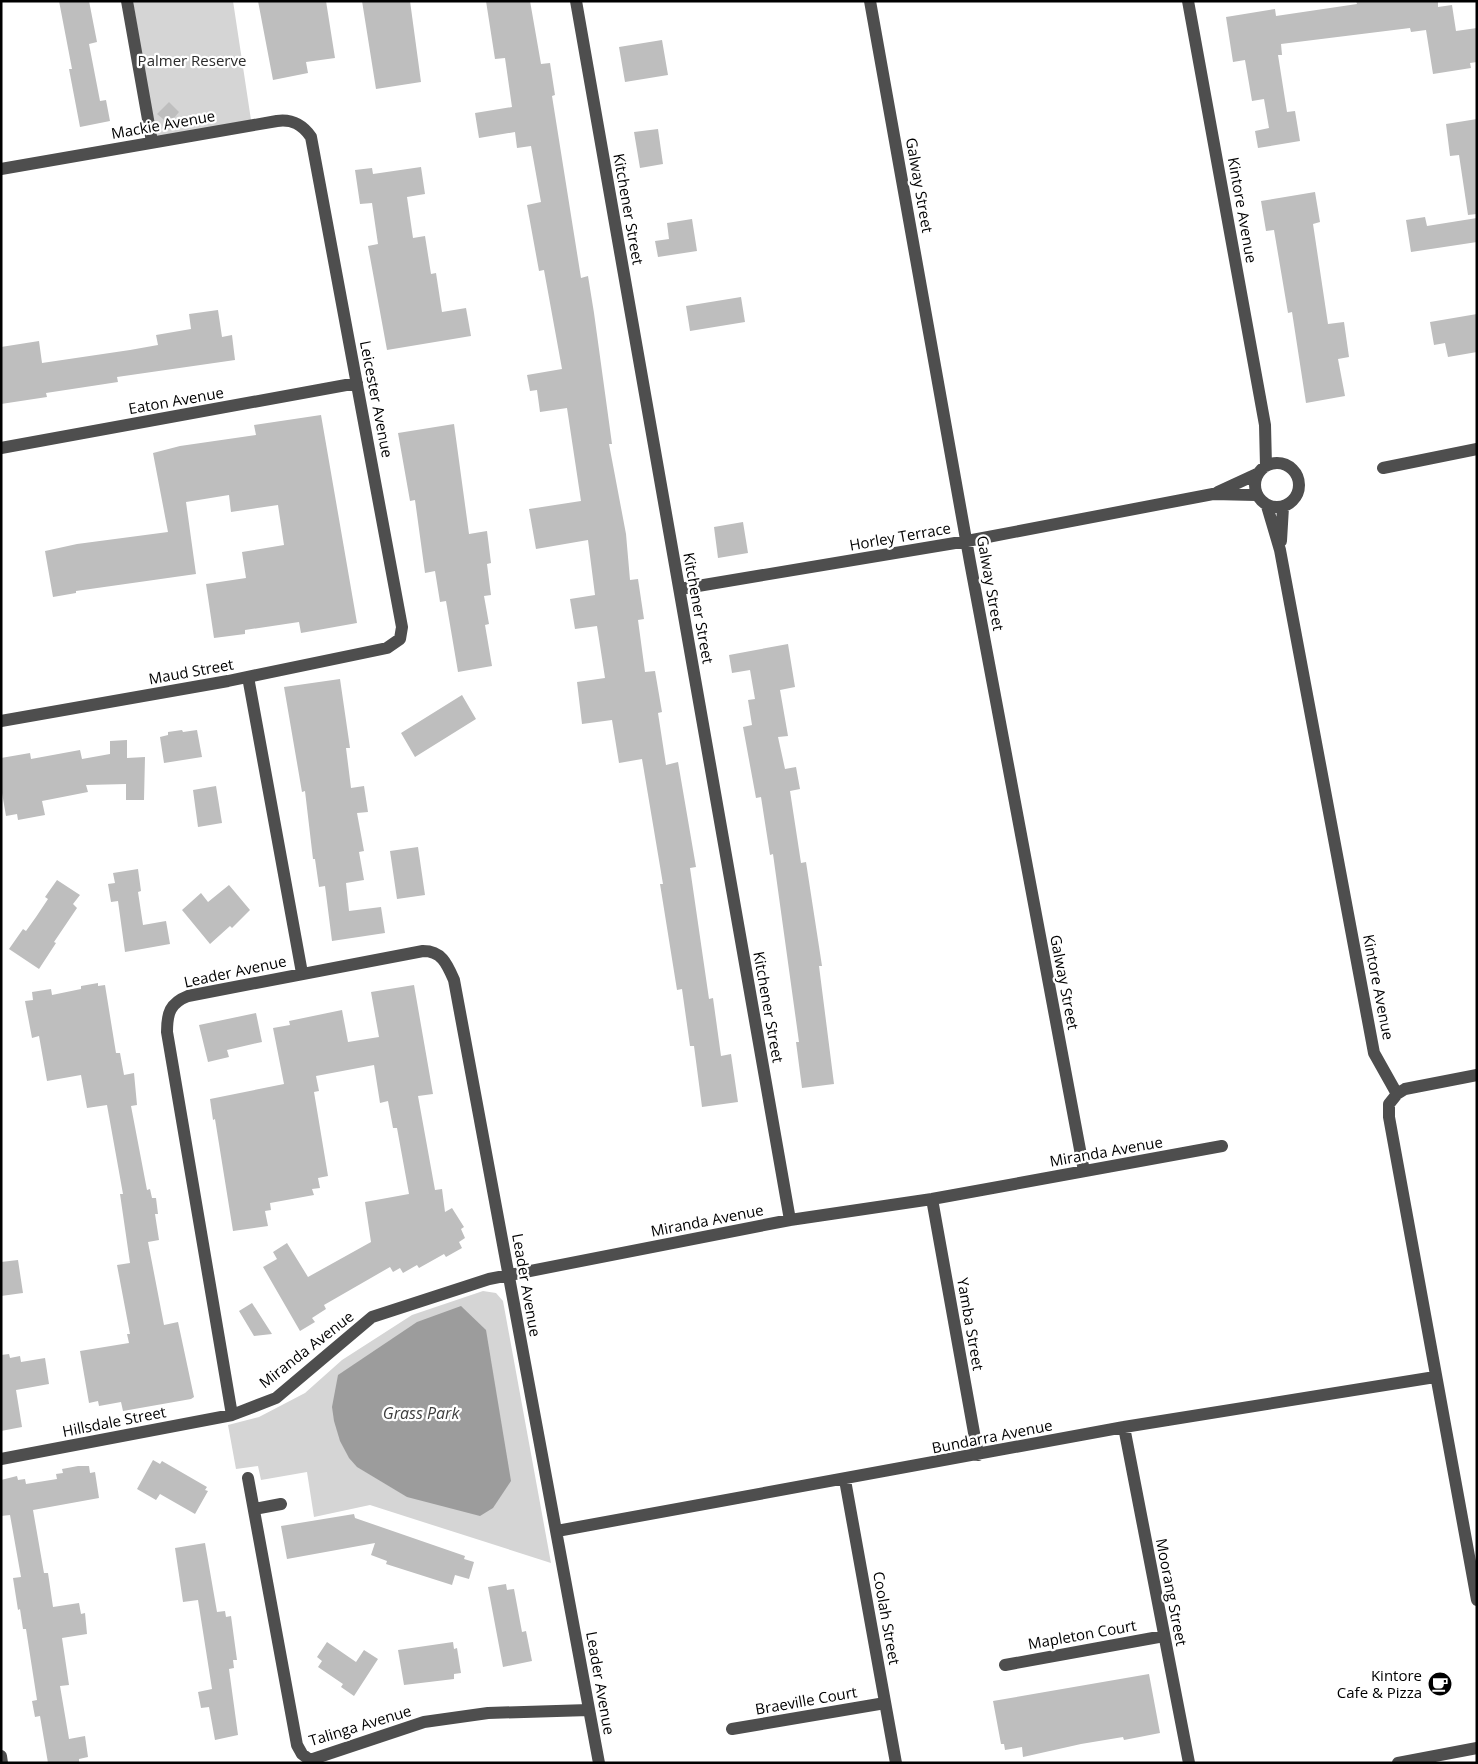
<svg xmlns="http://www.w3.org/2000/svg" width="1478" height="1764" font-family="'Open Sans',sans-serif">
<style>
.green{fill:#d5d5d5}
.water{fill:#9c9c9c}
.building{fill:#bebebe}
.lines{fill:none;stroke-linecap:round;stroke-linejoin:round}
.minor{stroke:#4e4e4e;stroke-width:12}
.labels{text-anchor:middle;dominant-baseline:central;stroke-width:4.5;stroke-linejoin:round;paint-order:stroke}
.park-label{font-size:15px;fill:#2c2c2c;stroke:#fff}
.street-label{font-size:15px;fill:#000;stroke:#fff}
.poi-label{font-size:15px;fill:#000;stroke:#fff;text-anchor:end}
.water-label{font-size:16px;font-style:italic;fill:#3d3d3d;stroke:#fff}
</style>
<rect width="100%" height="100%" fill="#fff"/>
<path class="green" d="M 133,1 L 233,1 L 251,120 L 155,137 Z
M 483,1291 L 496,1293 L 503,1301 L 551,1563 L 370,1505 L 314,1517 L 307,1472 L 261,1480 L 258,1466 L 236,1469 L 228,1425 L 259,1417 L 305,1393 L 342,1360 L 412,1315 Z"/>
<path class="water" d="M 461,1306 L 486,1330 L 511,1481 L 493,1508 L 480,1516 L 407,1497 L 357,1467 L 349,1458 L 340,1441 L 334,1421 L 332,1407 L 338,1375 L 417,1322 Z"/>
<path class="building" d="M 59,1 L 89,1 L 97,42 L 89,44 L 100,101 L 106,100 L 110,121 L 80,127 L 69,69 L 72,69 Z
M 258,1 L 326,1 L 335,58 L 306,62 L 308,73 L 273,80 Z
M 362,1 L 410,1 L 421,82 L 376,89 Z
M 486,1 L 530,1 L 541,64 L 550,63 L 555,95 L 552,96 L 581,278 L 588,276 L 594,313 L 612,444 L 609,444 L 626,534 L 630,580 L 638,579 L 644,619 L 638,620 L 645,672 L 655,671 L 662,712 L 658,713 L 666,765 L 678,762 L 696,867 L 690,868 L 709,999 L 713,998 L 721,1056 L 731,1054 L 738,1102 L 702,1107 L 694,1046 L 690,1046 L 682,989 L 677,990 L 660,884 L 663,884 L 642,759 L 619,763 L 612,720 L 582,724 L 577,682 L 605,678 L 597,626 L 575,629 L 570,599 L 595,595 L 588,540 L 536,549 L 529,509 L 581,501 L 567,408 L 540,412 L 537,390 L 530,391 L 527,375 L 562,369 L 544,270 L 539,271 L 527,205 L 541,202 L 531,146 L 517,148 L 515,132 L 479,138 L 475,113 L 512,107 L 505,58 L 495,59 Z
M 1356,1 L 1438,1 L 1438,7 L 1452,5 L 1456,31 L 1477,28 L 1477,62 L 1470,63 L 1471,68 L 1433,74 L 1426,30 L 1411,32 L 1410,28 L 1281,44 L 1282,55 L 1278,55 L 1287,112 L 1295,111 L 1300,141 L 1258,148 L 1255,131 L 1269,128 L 1264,99 L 1252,101 L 1245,60 L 1233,62 L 1226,17 L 1275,9 L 1276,16 L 1357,4 Z
M 662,40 L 668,75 L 625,82 L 619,47 Z
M 169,102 L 179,112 L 169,124 L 157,114 Z
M 1477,119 L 1477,214 L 1468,215 L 1459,155 L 1450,156 L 1446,124 Z
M 658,129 L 663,164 L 640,168 L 634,132 Z
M 421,167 L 425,194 L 407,197 L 413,238 L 425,236 L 431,274 L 436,273 L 442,312 L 466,308 L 471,336 L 387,350 L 368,246 L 378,244 L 372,203 L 360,204 L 355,170 L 372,168 L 373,174 Z
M 1315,192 L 1320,222 L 1313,224 L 1328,324 L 1344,322 L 1349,357 L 1338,359 L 1345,396 L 1306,403 L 1292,312 L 1288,313 L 1274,230 L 1266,231 L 1261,201 Z
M 1425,217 L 1427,226 L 1477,218 L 1477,242 L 1411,252 L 1406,220 Z
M 692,219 L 697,251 L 658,257 L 655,241 L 669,239 L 667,223 Z
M 741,297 L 745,322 L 690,331 L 686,306 Z
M 218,310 L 222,337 L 232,335 L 235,360 L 117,377 L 118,382 L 46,393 L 47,397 L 1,404 L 1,347 L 39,341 L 42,363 L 130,350 L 158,345 L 156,335 L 191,329 L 189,314 Z
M 1477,314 L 1477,352 L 1448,357 L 1445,343 L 1434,345 L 1430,322 Z
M 321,415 L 357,623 L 301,633 L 299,622 L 245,630 L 245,634 L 214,638 L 206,584 L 246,578 L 242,552 L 284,545 L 278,505 L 231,512 L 229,495 L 186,502 L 196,574 L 76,591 L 76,593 L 53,597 L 45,551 L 77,544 L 168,532 L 153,453 L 180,446 L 256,435 L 254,425 Z
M 454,424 L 469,534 L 487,531 L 491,563 L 487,564 L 491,595 L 484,596 L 489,624 L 485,625 L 492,666 L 458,672 L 446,601 L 440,602 L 435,571 L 425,573 L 415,500 L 410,501 L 398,433 Z
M 743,522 L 748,553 L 718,558 L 714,527 Z
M 788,644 L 795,687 L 780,690 L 788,736 L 778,737 L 785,769 L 796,767 L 800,789 L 790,791 L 801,863 L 806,862 L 822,966 L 819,966 L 834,1084 L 802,1088 L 796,1042 L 799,1042 L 773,854 L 770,855 L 761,797 L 756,798 L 743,727 L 752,725 L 748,700 L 755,699 L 750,670 L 732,673 L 729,655 Z
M 340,679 L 350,748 L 346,748 L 351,788 L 364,786 L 368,812 L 357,813 L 364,851 L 359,852 L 364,880 L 346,883 L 349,911 L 381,907 L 385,933 L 332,941 L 325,886 L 319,887 L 315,859 L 313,859 L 305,791 L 302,792 L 284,687 Z
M 462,695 L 476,719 L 415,757 L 401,733 Z
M 182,730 L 183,732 L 197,730 L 202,757 L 164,763 L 160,737 L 168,735 L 168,732 Z
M 127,740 L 127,758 L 145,757 L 144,800 L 126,800 L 126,784 L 86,785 L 88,792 L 42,801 L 45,815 L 18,820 L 17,814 L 6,816 L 1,787 L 1,758 L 30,753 L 31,759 L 80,750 L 82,759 L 110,754 L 110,741 Z
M 216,786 L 222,823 L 198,827 L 193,790 Z
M 418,847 L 425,895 L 397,899 L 390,851 Z
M 138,869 L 141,891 L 138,892 L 143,925 L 166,921 L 170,944 L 125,952 L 118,901 L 111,902 L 108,884 L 115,883 L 113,873 Z
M 57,880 L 80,895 L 73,904 L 77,908 L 54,942 L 56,943 L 39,969 L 9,949 L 23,929 L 26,931 L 36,917 L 48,899 L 45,897 Z
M 229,885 L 250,910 L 232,928 L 230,926 L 210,944 L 182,910 L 201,893 L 208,902 Z
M 98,983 L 98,986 L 105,985 L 116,1053 L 120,1053 L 124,1075 L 134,1073 L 137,1105 L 131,1106 L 147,1190 L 150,1189 L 152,1198 L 156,1198 L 158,1214 L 155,1214 L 159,1240 L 148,1242 L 164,1325 L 178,1322 L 194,1397 L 191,1399 L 123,1411 L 121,1402 L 99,1406 L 98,1401 L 89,1403 L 80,1351 L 129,1343 L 127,1334 L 130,1334 L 117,1265 L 130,1263 L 120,1194 L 123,1194 L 107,1105 L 87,1108 L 81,1075 L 47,1081 L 39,1036 L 32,1038 L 25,1001 L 33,1000 L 32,992 L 51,989 L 52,995 L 81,989 L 81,986 Z
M 414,985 L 433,1094 L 418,1096 L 435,1190 L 442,1189 L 445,1212 L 452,1208 L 464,1227 L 461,1229 L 465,1238 L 459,1242 L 462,1248 L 446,1257 L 444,1254 L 419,1268 L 417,1265 L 403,1273 L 400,1268 L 393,1272 L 390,1267 L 324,1305 L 326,1309 L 312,1318 L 315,1322 L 300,1331 L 263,1267 L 277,1259 L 273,1252 L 287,1243 L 308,1277 L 371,1242 L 365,1202 L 409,1194 L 397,1128 L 393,1128 L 388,1101 L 380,1103 L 374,1065 L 316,1076 L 319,1091 L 314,1092 L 328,1176 L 318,1178 L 320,1188 L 312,1189 L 314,1195 L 270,1203 L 271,1210 L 265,1211 L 268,1226 L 233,1231 L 215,1119 L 213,1120 L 210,1099 L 284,1084 L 273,1028 L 290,1025 L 289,1021 L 342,1010 L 348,1042 L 379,1037 L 371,992 Z
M 256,1013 L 262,1042 L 227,1050 L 229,1057 L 208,1062 L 199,1025 Z
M 18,1260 L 23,1293 L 1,1296 L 1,1262 Z
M 252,1303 L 272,1334 L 254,1336 L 239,1311 Z
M 9,1354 L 10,1358 L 20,1356 L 21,1362 L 45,1358 L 49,1384 L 16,1390 L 22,1427 L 1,1431 L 1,1355 Z
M 153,1460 L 160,1464 L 162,1461 L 207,1487 L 205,1490 L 208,1491 L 195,1514 L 160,1494 L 156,1500 L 137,1489 Z
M 78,1466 L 89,1466 L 90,1473 L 95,1472 L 99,1498 L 33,1510 L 44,1573 L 48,1573 L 53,1607 L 79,1603 L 81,1614 L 85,1613 L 87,1634 L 62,1638 L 69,1685 L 60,1686 L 69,1739 L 85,1736 L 88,1757 L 79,1759 L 79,1763 L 48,1763 L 40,1716 L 35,1717 L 32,1701 L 37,1700 L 26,1629 L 23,1629 L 20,1609 L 18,1610 L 13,1578 L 21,1577 L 10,1515 L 1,1516 L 1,1480 L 17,1476 L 18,1480 L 25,1479 L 26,1484 L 57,1479 L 56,1474 L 63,1473 L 62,1469 Z
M 354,1514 L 355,1518 L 465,1556 L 464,1559 L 474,1562 L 469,1579 L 455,1575 L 452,1585 L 386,1564 L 387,1561 L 371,1555 L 375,1543 L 287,1559 L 281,1526 Z
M 205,1543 L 217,1612 L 225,1611 L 226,1617 L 231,1616 L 237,1660 L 233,1660 L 234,1668 L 229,1669 L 238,1735 L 215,1740 L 209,1707 L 201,1708 L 198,1692 L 212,1689 L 198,1600 L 183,1602 L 175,1548 Z
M 506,1584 L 507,1590 L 514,1589 L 522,1632 L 526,1631 L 532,1661 L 503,1667 L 488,1587 Z
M 327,1642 L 356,1662 L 364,1650 L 378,1659 L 354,1696 L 341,1687 L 343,1684 L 318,1667 L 322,1661 L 317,1657 Z
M 453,1642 L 454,1649 L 457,1648 L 461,1673 L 454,1674 L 454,1679 L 404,1685 L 398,1650 Z
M 1149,1674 L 1160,1733 L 1124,1740 L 1123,1737 L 1081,1744 L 1023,1757 L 1022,1747 L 1005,1750 L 1004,1744 L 1001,1744 L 993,1701 Z"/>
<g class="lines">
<path class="minor" d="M 127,1 L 152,142
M 576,1 L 790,1220
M 870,1 L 970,562 L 1084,1171
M 1188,1 L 1265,425 L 1266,466
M 1,169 L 277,121 C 292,119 302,124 311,137 L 402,627 L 400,639 L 387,648 L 228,681 L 1,721
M 1,448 L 357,383
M1255 485a22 22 0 1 1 44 0a22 22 0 1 1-44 0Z
M 1383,468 L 1477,449
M 1218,492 L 1257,474
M 1267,506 L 1280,550 L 1374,1053 L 1397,1094 L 1389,1104 L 1389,1117 L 1477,1600
M 1281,541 L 1283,507
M 680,589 L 967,541 L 1213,494 L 1256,495
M 248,677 L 302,973
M 1397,1094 L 1405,1089 L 1477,1075
M 932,1199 L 978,1455
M 232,1415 L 167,1032 C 167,1013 170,1003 188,996 L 423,951 C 442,951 447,964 454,980 L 599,1763
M 1124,1427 L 1189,1763
M 1,1459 L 232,1415 L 276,1398 L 372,1317 L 489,1279 L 790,1220 L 932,1199 L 1222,1146
M 248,1478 L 297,1745 L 302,1754 L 310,1760 L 424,1722 L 488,1713 L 589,1710
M 845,1480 L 896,1763
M 254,1509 L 281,1504
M 557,1531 L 1124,1427 L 1435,1377
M 1005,1665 L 1164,1636
M 732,1729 L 885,1703
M 1,1756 L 2,1763
M 1398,1763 L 1477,1748"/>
</g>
<defs>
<symbol id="cafe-disc" viewBox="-11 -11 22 22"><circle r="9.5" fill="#000" stroke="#fff"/><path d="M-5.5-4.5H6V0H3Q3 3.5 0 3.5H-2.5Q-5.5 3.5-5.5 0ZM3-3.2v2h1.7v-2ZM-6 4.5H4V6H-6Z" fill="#fff"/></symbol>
</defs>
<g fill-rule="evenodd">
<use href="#cafe-disc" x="1426" y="1670" width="28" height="28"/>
</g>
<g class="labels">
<g class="park-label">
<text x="192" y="60">Palmer Reserve</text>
</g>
<g class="street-label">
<text transform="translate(163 124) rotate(-10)">Mackie Avenue</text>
<text transform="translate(920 185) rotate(80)">Galway Street</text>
<text transform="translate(629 209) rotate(80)">Kitchener Street</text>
<text transform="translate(1243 210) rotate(80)">Kintore Avenue</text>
<text transform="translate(377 399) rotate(79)">Leicester Avenue</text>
<text transform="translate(176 400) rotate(-10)">Eaton Avenue</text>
<text transform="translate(900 536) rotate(-10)">Horley Terrace</text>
<text transform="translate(991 583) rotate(80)">Galway Street</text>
<text transform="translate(699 608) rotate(80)">Kitchener Street</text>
<text transform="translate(191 671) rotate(-10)">Maud Street</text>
<text transform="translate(235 971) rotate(-12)">Leader Avenue</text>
<text transform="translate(1065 982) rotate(79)">Galway Street</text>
<text transform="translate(1379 987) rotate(79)">Kintore Avenue</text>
<text transform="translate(769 1007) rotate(80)">Kitchener Street</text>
<text transform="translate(1106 1151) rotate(-10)">Miranda Avenue</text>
<text transform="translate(707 1220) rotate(-11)">Miranda Avenue</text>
<text transform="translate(527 1285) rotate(80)">Leader Avenue</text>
<text transform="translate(971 1324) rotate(80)">Yamba Street</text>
<text transform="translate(306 1349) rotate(-38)">Miranda Avenue</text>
<text transform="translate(114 1421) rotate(-11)">Hillsdale Street</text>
<text transform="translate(992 1436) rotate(-11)">Bundarra Avenue</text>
<text transform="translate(1172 1592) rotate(79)">Moorang Street</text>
<text transform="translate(887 1618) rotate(80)">Coolah Street</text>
<text transform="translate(1082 1634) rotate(-10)">Mapleton Court</text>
<text transform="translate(601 1683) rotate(80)">Leader Avenue</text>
<text transform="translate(806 1700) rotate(-10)">Braeville Court</text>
<text transform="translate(360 1725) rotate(-17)">Talinga Avenue</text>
</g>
<g class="poi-label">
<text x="1422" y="1675">Kintore<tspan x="1422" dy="17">Cafe &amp; Pizza</tspan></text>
</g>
<g class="water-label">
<text x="421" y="1413">Grass Park</text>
</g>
</g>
<rect width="1478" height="1764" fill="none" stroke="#000000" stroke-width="5"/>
</svg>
